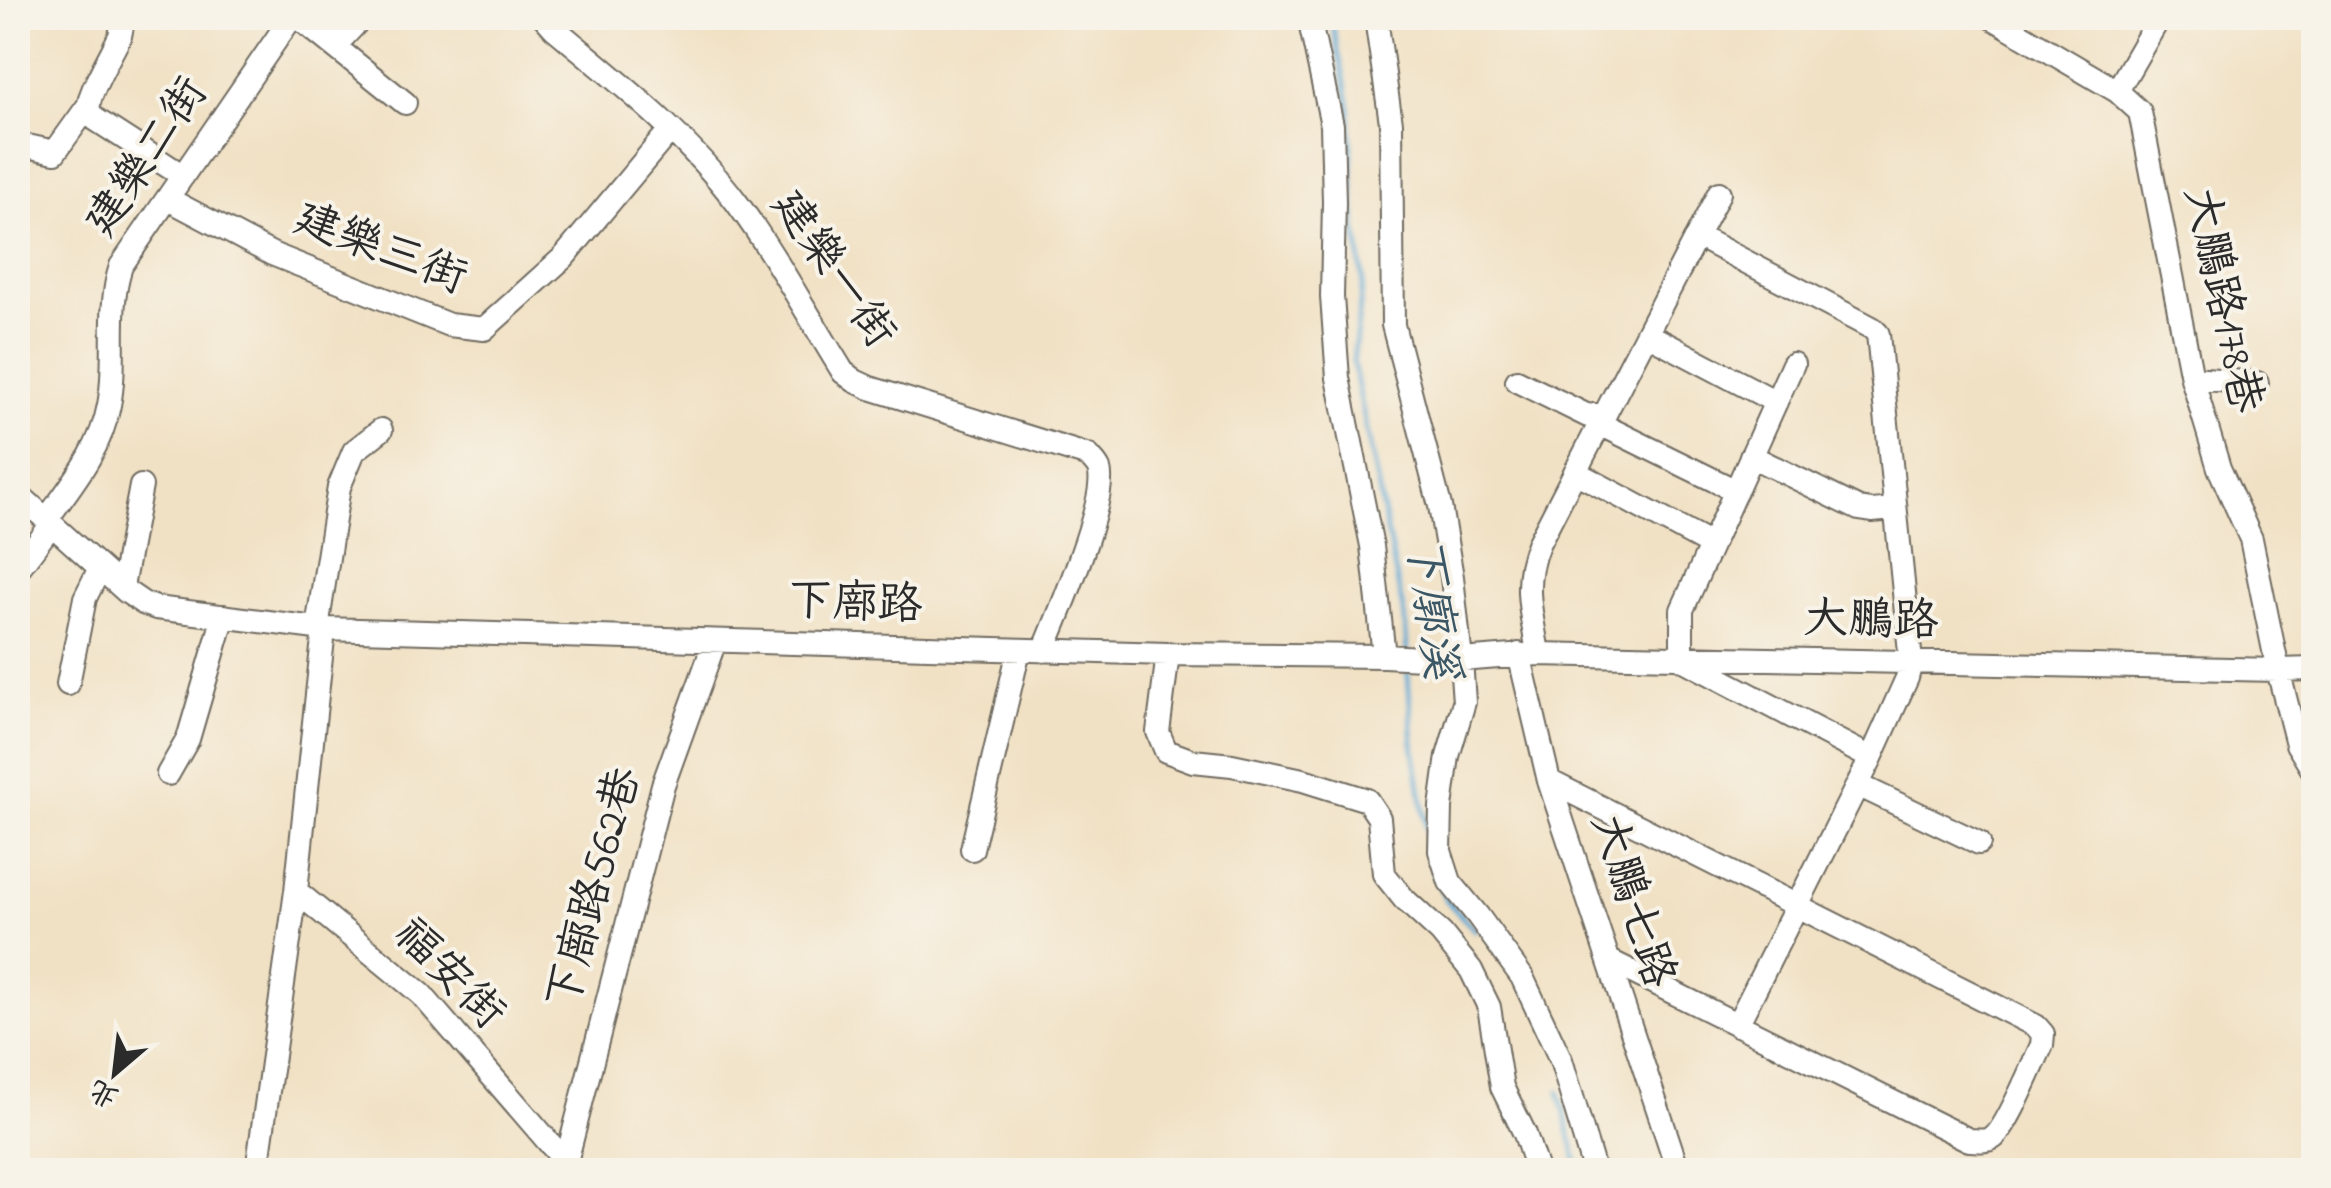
<svg xmlns="http://www.w3.org/2000/svg" width="2331" height="1188" font-family="'Indie Flower','LXGW WenKai TC',sans-serif">
<style>
.lines{fill:none;stroke-linecap:round;stroke-linejoin:round}
.stream{stroke:#59a6d2;stroke-width:5}
.minor-casing{stroke:#706b61;stroke-width:26}
.minor{stroke:#fff;stroke-width:22}
.labels{text-anchor:middle;dominant-baseline:central;stroke-width:8;stroke-linejoin:round;paint-order:stroke}
.street-label{font-size:45px;fill:#2b2b2b;stroke:#f7f3e8}
.water-label{font-size:48px;font-style:italic;fill:#3b5665;stroke:#f7f3e8}
</style>
<rect width="100%" height="100%" fill="#f7f3e8"/>
<filter id="ink" filterUnits="userSpaceOnUse"><feTurbulence type="fractalNoise" baseFrequency=".01" numOctaves="2"/><feDisplacementMap in="SourceGraphic" scale="20" xChannelSelector="R" yChannelSelector="G"/><feConvolveMatrix kernelMatrix="1 2 1 2 8 2 1 2 1" color-interpolation-filters="sRGB"/></filter>
<filter id="wash" filterUnits="userSpaceOnUse"><feTurbulence type="fractalNoise" baseFrequency=".0048" numOctaves="4" result="noise"/><feDisplacementMap in="SourceGraphic" scale="40" xChannelSelector="R" yChannelSelector="G"/><feGaussianBlur stdDeviation="2.25" result="paint"/><feColorMatrix in="noise" values="0 0 0 0 0 0 0 0 0 0 0 0 0 0 0 0 0 1.4 0 .05"/><feComposite in="paint" operator="in"/></filter>
<g filter="url(#wash)">
<rect width="100%" height="100%" fill="#f1e1c4"/>
<g class="lines">
<path class="stream" d="M 1331,18 L 1349,101 L 1354,207 L 1363,281 L 1353,362 L 1405,620 L 1407,651
M 1407,662 L 1413,743 L 1433,870 L 1445,899 L 1475,930
M 1559,1092 L 1579,1170"/>
</g>
</g>
<g filter="url(#ink)">
<g class="lines">
<defs>
<path id="minor" d="M 117,18 L 122,26 L 120,36 C 113,51 90,90 89,104 C 88,112 91,114 95,119 L 183,176
M 299,18 L 405,103
M 545,18 L 554,28 C 619,82 686,135 737,203 C 776,256 808,316 843,372 L 855,381 L 870,388 L 1089,456 C 1092,460 1097,464 1099,469 C 1109,499 1057,618 1044,651
M 1309,18 L 1332,125 L 1334,202 L 1332,297 L 1338,378 L 1372,546 L 1384,656
M 1376,18 L 1391,123 L 1393,325 L 1440,506 L 1452,577 L 1461,660 L 1464,702 L 1448,756 L 1441,807 L 1440,851 L 1450,882 L 1478,916 L 1522,977 L 1561,1060 L 1594,1170
M 1993,18 L 2117,91 L 2140,112 L 2192,378 L 2219,468 L 2251,539 L 2278,670 L 2297,744 L 2314,772
M 335,46 L 361,18
M 2117,91 L 2159,18
M 18,144 L 55,152 L 88,106
M 168,199 L 272,254 L 449,325 L 484,329 L 564,257 L 670,130
M 1697,236 L 1872,328 L 1878,334 L 1911,662 L 1907,678 L 1871,758 L 1737,1025
M 1647,334 L 1776,402
M 1793,364 L 1682,610 L 1682,659 L 1871,758
M 2192,378 L 2257,383
M 1517,381 L 1588,416 L 1605,413
M 1600,424 L 1736,491
M 1751,456 L 1859,509 L 1872,511 L 1894,509
M 1575,472 L 1711,545
M 18,494 L 127,592 L 143,603 L 156,608 L 324,629 L 1168,654 L 1384,656 L 1461,660 L 1538,654 L 2278,670 L 2314,669
M 47,519 C 72,484 101,450 109,405 C 118,360 106,311 121,266 L 291,18
M 18,569 L 52,524
M 122,587 L 141,486
M 317,628 L 339,487 L 354,451 L 381,430
M 1168,654 L 1158,732 L 1166,751 L 1193,761 L 1232,765 L 1303,780 L 1367,800 L 1379,818 L 1384,874 L 1404,899 L 1441,933 L 1471,970 L 1489,1007 L 1502,1087 L 1525,1134 L 1537,1170
M 1519,654 L 1549,781 L 1678,1170
M 1538,654 C 1532,612 1521,586 1538,544 L 1719,193
M 68,684 L 85,598 L 100,568
M 168,774 L 188,739 L 224,616
M 1549,781 L 2036,1026 L 2043,1034 L 2042,1045 C 2033,1064 2007,1128 1993,1138 C 1986,1142 1977,1140 1969,1140 L 1610,961
M 1858,785 L 1979,843
M 972,849 L 1019,650
M 296,891 L 421,994 L 571,1168
M 566,1162 L 663,785 L 715,641
M 257,1170 L 296,891 L 324,629"/>
</defs>
<use href="#minor" class="minor-casing"/>
<use href="#minor" class="minor"/>
</g>
</g>
<g class="labels">
<g class="street-label">
<text transform="translate(148 158) rotate(-56)">建樂二街</text>
<text transform="translate(380 250) rotate(21)">建樂三街</text>
<text transform="translate(832 270) rotate(55)">建樂一街</text>
<text transform="translate(2221 300) rotate(78)">大鵬路178巷</text>
<text transform="translate(855 605) rotate(2)">下廍路</text>
<text transform="translate(1871 622) rotate(1)">大鵬路</text>
<text transform="translate(596 889) rotate(-75)">下廍路562巷</text>
<text transform="translate(1631 901) rotate(72)">大鵬七路</text>
<text transform="translate(448 975) rotate(45)">福安街</text>
</g>
<g class="water-label">
<text transform="translate(1430 608) rotate(82)">下廓溪</text>
</g>
</g>
<rect width="2331" height="1188" fill="none" stroke="#f7f3e8" stroke-width="60"/>
<g transform="translate(115 1073) rotate(208)" stroke="#f7f3e8" stroke-width="8" paint-order="stroke">
<path d="M0-8L18 38L0 25L-18 38Z" fill="#2b2b2b"/>
<text y="-15" font-size="28" font-weight="bold" text-anchor="middle" fill="#2b2b2b">北</text>
</g>
</svg>
